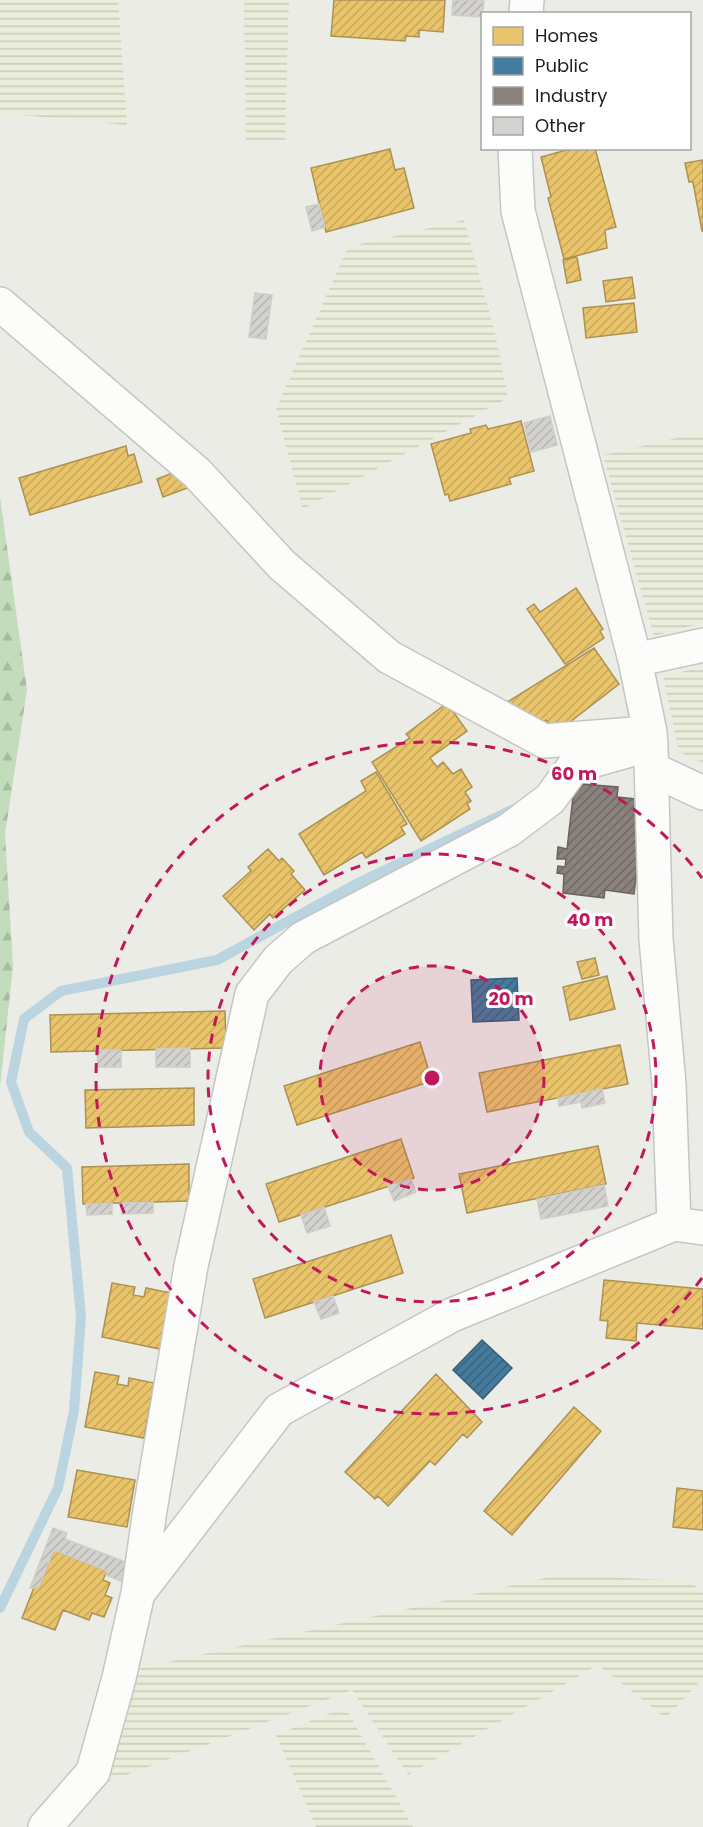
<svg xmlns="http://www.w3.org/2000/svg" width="703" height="1827" font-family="Poppins,sans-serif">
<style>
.farmland{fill:url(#farmland-rules)}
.forest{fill:url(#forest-firs)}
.homes{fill:url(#homes-hatch);stroke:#ac9253;stroke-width:1.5}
.public{fill:url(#public-hatch);stroke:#395f77;stroke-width:1.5}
.industry{fill:url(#industry-hatch);stroke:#6a6360;stroke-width:1.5}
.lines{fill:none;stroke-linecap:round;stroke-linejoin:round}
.stream{stroke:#bad4e0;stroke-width:10}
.building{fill:url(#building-hatch);stroke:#cfcdc8;stroke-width:1.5}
.minor-casing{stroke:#c5c5c3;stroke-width:36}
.minor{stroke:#fcfcfb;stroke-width:33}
.ring{fill:none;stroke:#c2185b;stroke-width:3;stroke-dasharray:10 8}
.centre{fill:#c2185b;stroke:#fff;stroke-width:3}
.ring-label{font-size:18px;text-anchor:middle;font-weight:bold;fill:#c2185b;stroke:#fff;stroke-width:6;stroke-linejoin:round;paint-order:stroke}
</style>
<defs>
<pattern id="farmland-rules" width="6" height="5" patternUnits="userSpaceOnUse" patternTransform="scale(1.5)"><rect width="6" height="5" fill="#eaedda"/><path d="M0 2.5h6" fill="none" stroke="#c8cbbb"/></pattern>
<pattern id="forest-firs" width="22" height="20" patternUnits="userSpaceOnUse" patternTransform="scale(1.5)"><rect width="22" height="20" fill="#c3dcbc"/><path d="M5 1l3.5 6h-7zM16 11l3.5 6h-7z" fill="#a7bca1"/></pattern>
<pattern id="homes-hatch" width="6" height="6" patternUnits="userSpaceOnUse" patternTransform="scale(1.5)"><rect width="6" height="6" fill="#e9c46a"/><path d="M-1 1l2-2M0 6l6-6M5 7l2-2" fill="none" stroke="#c7a85b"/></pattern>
<pattern id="public-hatch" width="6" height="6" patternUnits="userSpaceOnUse" patternTransform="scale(1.5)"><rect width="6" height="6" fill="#457b9d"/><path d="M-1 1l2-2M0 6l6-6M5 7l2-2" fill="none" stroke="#39647f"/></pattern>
<pattern id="industry-hatch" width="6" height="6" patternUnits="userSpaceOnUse" patternTransform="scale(1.5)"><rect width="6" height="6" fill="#8a817c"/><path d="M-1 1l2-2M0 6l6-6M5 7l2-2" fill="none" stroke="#706965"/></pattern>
<pattern id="building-hatch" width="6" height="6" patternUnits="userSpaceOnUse" patternTransform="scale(1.5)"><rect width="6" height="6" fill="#d3d2ce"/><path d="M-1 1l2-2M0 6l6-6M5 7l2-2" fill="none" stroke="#b5b4b0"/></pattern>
</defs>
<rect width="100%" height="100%" fill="#ecece7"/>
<path class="farmland" d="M 0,0 L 118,0 L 127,125 L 0,113 Z
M 244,0 L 289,0 L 285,140 L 246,140 Z
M 464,220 L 495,333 L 508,398 L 303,509 L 276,409 L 348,247 Z
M 703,432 L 703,623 L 654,636 L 603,455 Z
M 703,667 L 703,763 L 679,752 L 663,676 Z
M 559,1575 L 690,1581 L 703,1593 L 703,1678 L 666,1718 L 598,1665 L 408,1775 L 352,1690 L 108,1782 L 133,1670 Z
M 345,1707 L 413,1827 L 316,1827 L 276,1735 Z"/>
<path class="forest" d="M 0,497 L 27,690 L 5,834 L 13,966 L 0,1087 Z"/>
<path class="homes" d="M 334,0 L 445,0 L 443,32 L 419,30 L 419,37 L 406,36 L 405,41 L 331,36 Z
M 574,148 L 595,148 L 616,227 L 605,230 L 607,248 L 564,259 L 548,198 L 551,197 L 541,157 Z
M 390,149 L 395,170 L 404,168 L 414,208 L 326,232 L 311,168 Z
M 703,160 L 703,231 L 702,231 L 693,182 L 689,182 L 685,163 Z
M 577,257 L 581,280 L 567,283 L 563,260 Z
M 632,277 L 635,298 L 606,302 L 603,281 Z
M 634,303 L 637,332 L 586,338 L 583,308 Z
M 521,421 L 534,471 L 509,478 L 511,484 L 450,501 L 448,494 L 445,495 L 431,444 L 471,433 L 470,429 L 486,425 L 488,429 Z
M 126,446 L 128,456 L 134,454 L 142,482 L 30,515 L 19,478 Z
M 178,471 L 187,488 L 163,497 L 157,479 Z
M 576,588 L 603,629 L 600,631 L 604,638 L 565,664 L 527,609 L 534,604 L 540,612 Z
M 594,648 L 619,684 L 557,732 L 546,720 L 540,724 L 501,706 Z
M 447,703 L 467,731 L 430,758 L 437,767 L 443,762 L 453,774 L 461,769 L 472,787 L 465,792 L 471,801 L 467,804 L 470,809 L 421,841 L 372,762 L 410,738 L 406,734 Z
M 376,772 L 407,824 L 401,827 L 405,834 L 366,858 L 362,852 L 324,875 L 299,834 L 366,791 L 361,781 Z
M 268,849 L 279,861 L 282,858 L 294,871 L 291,874 L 305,890 L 273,918 L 270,914 L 254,930 L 223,896 L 251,871 L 248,867 Z
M 595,958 L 599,975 L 582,979 L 577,962 Z
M 607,976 L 615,1009 L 570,1020 L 563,987 Z
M 225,1011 L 226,1048 L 51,1052 L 50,1015 Z
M 420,1042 L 432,1081 L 297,1125 L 284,1086 Z
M 620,1045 L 628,1084 L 487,1112 L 479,1073 Z
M 194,1088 L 194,1125 L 86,1128 L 85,1090 Z
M 401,1139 L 414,1178 L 279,1222 L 266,1184 Z
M 598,1146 L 606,1184 L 467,1213 L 459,1174 Z
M 189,1164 L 189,1201 L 83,1204 L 82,1167 Z
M 391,1235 L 403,1273 L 265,1318 L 253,1279 Z
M 604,1280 L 703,1289 L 703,1329 L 637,1323 L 636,1341 L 606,1338 L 608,1321 L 600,1320 Z
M 112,1283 L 135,1287 L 133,1295 L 144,1297 L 146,1288 L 171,1293 L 160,1349 L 102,1337 Z
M 95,1372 L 119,1376 L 117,1384 L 128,1386 L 129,1378 L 154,1383 L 144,1438 L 85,1427 Z
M 436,1374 L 482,1422 L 467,1438 L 463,1434 L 435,1465 L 430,1461 L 388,1506 L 378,1496 L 375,1499 L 345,1472 Z
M 574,1407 L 601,1431 L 512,1535 L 484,1511 Z
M 77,1470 L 135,1480 L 127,1527 L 68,1517 Z
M 677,1488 L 703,1491 L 703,1530 L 673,1527 Z
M 54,1550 L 107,1571 L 103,1580 L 110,1583 L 105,1595 L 112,1598 L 104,1617 L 92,1613 L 89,1620 L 63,1610 L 55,1630 L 22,1618 L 35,1585 L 39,1587 Z"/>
<path class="public" d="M 517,978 L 519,1020 L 473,1022 L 471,980 Z
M 482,1340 L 512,1368 L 483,1399 L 453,1370 Z"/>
<path class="industry" d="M 581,784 L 618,787 L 617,797 L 645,800 L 634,894 L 605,890 L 604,898 L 563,893 L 564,874 L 557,873 L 558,866 L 565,867 L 566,859 L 557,859 L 558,847 L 567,849 L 573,797 Z"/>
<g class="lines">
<path class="stream" d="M 0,1608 L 58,1488 L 74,1411 L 81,1317 L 67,1168 L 29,1132 L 11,1082 L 24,1019 L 61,991 L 217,960 L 360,882 L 514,809"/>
</g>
<path class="building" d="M 453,0 L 484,0 L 482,17 L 452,15 Z
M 319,204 L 325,227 L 312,231 L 306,207 Z
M 255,293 L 272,295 L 266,339 L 249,337 Z
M 550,416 L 557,445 L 531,452 L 524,423 Z
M 190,1048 L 190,1067 L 156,1067 L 156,1049 Z
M 97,1050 L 121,1050 L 121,1067 L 98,1067 Z
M 602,1089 L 605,1103 L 582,1108 L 581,1102 L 559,1106 L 558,1098 Z
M 411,1179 L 416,1192 L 394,1201 L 388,1186 Z
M 604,1185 L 608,1206 L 541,1219 L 537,1199 Z
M 153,1202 L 153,1213 L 122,1214 L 122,1203 Z
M 112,1203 L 112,1214 L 87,1215 L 86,1204 Z
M 324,1207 L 330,1226 L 307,1233 L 301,1215 Z
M 333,1296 L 339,1313 L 321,1319 L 314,1302 Z
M 53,1528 L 67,1533 L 65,1539 L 128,1563 L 121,1581 L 106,1575 L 107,1571 L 54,1550 L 39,1587 L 30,1588 Z"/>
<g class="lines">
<defs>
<path id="minor" d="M 526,14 L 527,0
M 515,148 L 518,211 L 635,660 L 650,732 L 652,769 L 703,793
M 0,304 L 197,473 L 282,565 L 389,657 L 544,741 L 634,734
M 635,660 L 703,645
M 651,761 L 656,939 L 669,1084 L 674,1224
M 139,1592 L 279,1410 L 452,1315 L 674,1224 L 703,1228
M 45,1827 L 93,1772 L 119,1678 L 138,1593 L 150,1510 L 191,1266 L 252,994 L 278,960 L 303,938 L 509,830 L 550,799 L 574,766 L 651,744"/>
</defs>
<use href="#minor" class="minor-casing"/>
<use href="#minor" class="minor"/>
</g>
<circle cx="432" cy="1078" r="112" fill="#c2185b" fill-opacity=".12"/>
<g class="ring">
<circle cx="432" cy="1078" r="112"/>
<circle cx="432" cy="1078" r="224"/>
<path d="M702 1278A336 336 0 1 1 702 878"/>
</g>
<circle cx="432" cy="1078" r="9" class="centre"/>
<g class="ring-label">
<text x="574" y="780">60 m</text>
<text x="590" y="926">40 m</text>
<text x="511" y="1005">20 m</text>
</g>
<rect x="481" y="12" width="210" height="138" fill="#ffffff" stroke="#a5a5a5" stroke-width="1.5"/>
<rect x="493" y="27" width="30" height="18" fill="#e9c46a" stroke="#a5a5a5" stroke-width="1.5"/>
<text x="535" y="42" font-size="18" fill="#1e1e1e">Homes</text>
<rect x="493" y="57" width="30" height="18" fill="#457b9d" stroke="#a5a5a5" stroke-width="1.5"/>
<text x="535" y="72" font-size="18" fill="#1e1e1e">Public</text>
<rect x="493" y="87" width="30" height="18" fill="#8a817c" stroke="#a5a5a5" stroke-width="1.5"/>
<text x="535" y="102" font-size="18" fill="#1e1e1e">Industry</text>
<rect x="493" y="117" width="30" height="18" fill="#d3d2ce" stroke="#a5a5a5" stroke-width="1.5"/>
<text x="535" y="132" font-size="18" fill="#1e1e1e">Other</text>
</svg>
